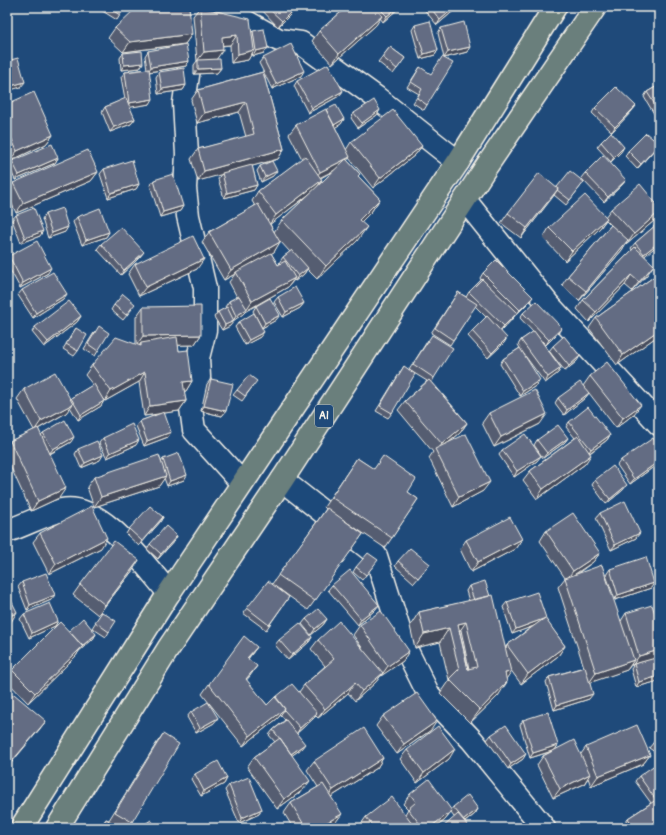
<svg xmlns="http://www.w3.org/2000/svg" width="666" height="835" font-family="Dekko,sans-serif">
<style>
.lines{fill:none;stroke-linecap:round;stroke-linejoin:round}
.street-casing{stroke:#f4f1e8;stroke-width:25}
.highway-casing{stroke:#f4f1e8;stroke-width:25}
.street{stroke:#1f4a7a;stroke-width:22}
.highway{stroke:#6b7f7c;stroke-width:22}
.wall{fill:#555d71;stroke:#f4f1e8;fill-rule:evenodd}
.shaded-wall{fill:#454c5c;stroke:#f4f1e8}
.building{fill:#636c83;stroke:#f4f1e8;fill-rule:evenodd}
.labels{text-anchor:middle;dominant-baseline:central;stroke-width:3.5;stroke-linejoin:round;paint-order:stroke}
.shield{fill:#1f4a7a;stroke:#b4bfc7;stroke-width:1}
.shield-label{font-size:13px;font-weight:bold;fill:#f4f1e8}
</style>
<rect width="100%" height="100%" fill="#1f4a7a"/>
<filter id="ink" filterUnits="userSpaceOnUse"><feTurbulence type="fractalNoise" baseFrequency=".025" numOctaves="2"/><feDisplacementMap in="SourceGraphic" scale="8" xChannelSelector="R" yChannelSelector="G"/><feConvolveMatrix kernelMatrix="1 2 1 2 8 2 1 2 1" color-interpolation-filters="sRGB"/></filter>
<g filter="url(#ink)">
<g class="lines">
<defs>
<path id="street" d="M 187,7 L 191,55 L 184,103 L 187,154 L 185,188 L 188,216 L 205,288 L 205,330 L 198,358 L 199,377 L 191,408 L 194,430 L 242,483
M 207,7 L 233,14 L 279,40 L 301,43 L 377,98 L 458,162
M 465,200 L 549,305 L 659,424
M 282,480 L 372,551 L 376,556 L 404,645 L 429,695 L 472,740 L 544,828
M 7,531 C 25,525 43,515 62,510 C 101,501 146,567 169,593"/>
<path id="highway" d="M 21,828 L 169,593 L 458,162 L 555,7
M 57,828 L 168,649 L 282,480 L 486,167 L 595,7"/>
</defs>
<use href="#street" class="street-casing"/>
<use href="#highway" class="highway-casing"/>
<use href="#street" class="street"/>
<use href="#highway" class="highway"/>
</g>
<path class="wall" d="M 96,7 L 125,7 L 117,20 Z
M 200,7 L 252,32 L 253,31 L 264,53 L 253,56 L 252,53 L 248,60 L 231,63 L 230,45 L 222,46 L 216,59 L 221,68 L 217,73 L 194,74 L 194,65 L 197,61 L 193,16 Z
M 259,7 L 295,7 L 292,13 L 278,27 Z
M 331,7 L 340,7 L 335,11 Z
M 347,7 L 400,7 L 383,22 L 380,18 L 376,25 L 332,64 L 312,41 L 319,31 Z
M 422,7 L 458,7 L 437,25 Z
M 415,25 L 438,50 L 435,55 L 420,59 L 412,30 Z
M 115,28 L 192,34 L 185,44 L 123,52 L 108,38 Z
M 441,28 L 467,52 L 444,58 L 438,33 Z
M 390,47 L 405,58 L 393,74 L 378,62 Z
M 148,51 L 189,61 L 186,66 L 149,72 L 150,104 L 129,107 L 135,119 L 131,124 L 110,132 L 102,112 L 105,107 L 125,99 L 121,77 L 125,72 L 147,69 L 145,56 Z
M 123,53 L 140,68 L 121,70 L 120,58 Z
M 263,58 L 301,76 L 272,89 L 259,63 Z
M 420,67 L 427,105 L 424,110 L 413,103 L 419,94 L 407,87 Z
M 159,72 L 186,85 L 183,90 L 158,94 L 156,77 Z
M 263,72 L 284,149 L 278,159 L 252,166 L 257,185 L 254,190 L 224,198 L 218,179 L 221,174 L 198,181 L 191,159 L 198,149 L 246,137 L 239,112 L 197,123 L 191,100 L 198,90 Z
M 297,81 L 343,91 L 339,96 L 308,113 L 294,86 Z
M 659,85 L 659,122 L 644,97 L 647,92 Z
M 7,104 L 53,135 L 46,144 L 10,161 L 7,153 Z
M 595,108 L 632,111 L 612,132 L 592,113 Z
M 326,110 L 344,119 L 341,124 L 335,127 L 346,150 L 351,142 L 422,146 L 415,155 L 373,188 L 349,158 L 347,160 L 360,174 L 358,176 L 380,199 L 371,212 L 361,222 L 357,241 L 317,279 L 307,269 L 304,274 L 295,281 L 294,280 L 288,287 L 246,311 L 243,314 L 233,320 L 230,326 L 222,330 L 214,317 L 218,312 L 226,308 L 225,307 L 229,301 L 237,297 L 229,282 L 235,274 L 224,280 L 202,242 L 209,232 L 255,206 L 252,201 L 258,191 L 302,159 L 289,134 L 296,125 ZM 333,171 L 318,186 L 321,178 ZM 310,194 L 282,220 L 274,232 L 270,224 ZM 280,241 L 290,252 L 283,257 L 279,263 L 280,263 L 278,265 L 271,253 L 274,252 Z
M 354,113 L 377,115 L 358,128 L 351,118 Z
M 659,135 L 659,148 L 658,146 L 655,149 L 637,169 L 625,156 L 628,151 L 655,141 Z
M 601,142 L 621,152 L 611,162 L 597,147 Z
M 58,158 L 55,163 L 15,180 L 9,166 L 12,161 Z
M 260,166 L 273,176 L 261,182 L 257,171 Z
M 104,169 L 139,184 L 136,189 L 108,198 L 100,174 Z
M 98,172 L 91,181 L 16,213 L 7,193 L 7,192 L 13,183 Z
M 585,173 L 626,180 L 622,185 L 604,202 L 581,178 Z
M 154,180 L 183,206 L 180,211 L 160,217 L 150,185 Z
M 584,182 L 566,205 L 554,195 L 521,238 L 501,223 L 508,213 L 557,187 Z
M 659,201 L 659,216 L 658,215 L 655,220 L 627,244 L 626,243 L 622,250 L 579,301 L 562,285 L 568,276 L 611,225 L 606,220 L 600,228 L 565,261 L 543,238 L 549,228 L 605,217 L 611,209 L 656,204 Z
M 45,214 L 65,232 L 48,238 L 42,219 Z
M 16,215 L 40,236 L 21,243 L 12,220 Z
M 77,217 L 109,232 L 106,237 L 82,245 L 73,222 Z
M 657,224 L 645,256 L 647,275 L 632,291 L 625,285 L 589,322 L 577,309 L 583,300 L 632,250 L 631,248 L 635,243 Z
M 101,244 L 140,257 L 121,275 L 97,249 Z
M 9,256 L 48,273 L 20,288 L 7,264 L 7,259 Z
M 135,264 L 197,269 L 139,296 L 128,274 Z
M 483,273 L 529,302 L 516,315 L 516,314 L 513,318 L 501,331 L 504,343 L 488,358 L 468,336 L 472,331 L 486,317 L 475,306 L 450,345 L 431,333 L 458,292 L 466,297 L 469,292 L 481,280 L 480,278 Z
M 659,273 L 659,335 L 617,365 L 589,328 L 596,318 Z
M 22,290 L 67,294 L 63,299 L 33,318 L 18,295 Z
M 278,297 L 304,303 L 300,308 L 283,317 L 274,302 Z
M 114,305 L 132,309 L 123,320 L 111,310 Z
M 256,306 L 276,320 L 262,328 L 253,311 Z
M 143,307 L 201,335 L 194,345 L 178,345 L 179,351 L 192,381 L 186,391 L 184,391 L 186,401 L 179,411 L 164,413 L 168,437 L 144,446 L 136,426 L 140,421 L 160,414 L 144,416 L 139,382 L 105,401 L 103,399 L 101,406 L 78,420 L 70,407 L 66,413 L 38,429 L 41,435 L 43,433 L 71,442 L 50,454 L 59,498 L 31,511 L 7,459 L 7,446 L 10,441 L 34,430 L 17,399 L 24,389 L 70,399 L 71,398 L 93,385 L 85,375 L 92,365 L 136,344 L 136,317 Z
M 523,313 L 558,333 L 546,345 L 542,341 L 561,368 L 558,373 L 545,383 L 523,353 L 537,385 L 520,396 L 500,364 L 503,359 L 520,348 L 518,345 L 521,340 L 533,332 L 520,318 Z
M 81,316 L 77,322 L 44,347 L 32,332 L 35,327 Z
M 239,322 L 260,337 L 245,345 L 235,327 Z
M 76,328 L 78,351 L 74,356 L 63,349 Z
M 95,331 L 98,351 L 95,356 L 84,349 Z
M 428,340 L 434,378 L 432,382 L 467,423 L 460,433 L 449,442 L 483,491 L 453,507 L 429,458 L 433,452 L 398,410 L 405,401 L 427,381 L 409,370 Z
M 553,346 L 577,361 L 565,371 L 549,351 Z
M 659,349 L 659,362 L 655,355 Z
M 404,366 L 392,413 L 388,418 L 376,411 Z
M 590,376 L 634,414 L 616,428 L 589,393 L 585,398 L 564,415 L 555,403 L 558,398 L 583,386 Z
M 211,379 L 226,411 L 222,416 L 201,411 L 207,384 Z
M 253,386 L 242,401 L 233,395 L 237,390 Z
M 489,413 L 540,424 L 494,447 L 482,423 Z
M 569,422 L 610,435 L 607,440 L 590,453 L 585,464 L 537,499 L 523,480 L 530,471 L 575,438 L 566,427 Z
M 103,438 L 136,445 L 107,458 L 99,443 Z
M 568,438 L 564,443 L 543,458 L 534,445 L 537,440 Z
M 659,446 L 659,463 L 630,484 L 617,465 L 621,460 Z
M 78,449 L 100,460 L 81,468 L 75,454 Z
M 502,450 L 537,461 L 514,477 L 499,455 Z
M 357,458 L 418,499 L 385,548 L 342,519 L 363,534 L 308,610 L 279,589 L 289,597 L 266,630 L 243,613 L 247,608 L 272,584 L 326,509 L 324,507 Z
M 163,459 L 184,480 L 167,486 L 164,478 L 159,486 L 94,507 L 87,487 L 94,477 L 161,462 Z
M 595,480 L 623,490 L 606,504 L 592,485 Z
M 600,513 L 636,538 L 611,550 L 596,518 Z
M 163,517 L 160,522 L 139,546 L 126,534 L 129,529 Z
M 546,531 L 600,553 L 593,562 L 577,574 L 621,621 L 626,613 L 659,681 L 636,687 L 631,669 L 633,666 L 632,666 L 632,664 L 627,670 L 590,682 L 589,699 L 554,710 L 546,682 L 549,677 L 584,667 L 558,587 L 565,578 L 540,541 Z
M 40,533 L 101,548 L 49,574 L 33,542 Z
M 177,536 L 174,541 L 158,559 L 147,549 L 150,544 Z
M 522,539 L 515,549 L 471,572 L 460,549 L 466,540 Z
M 398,561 L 430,564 L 426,569 L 414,583 L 395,566 Z
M 374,565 L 362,580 L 353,572 L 356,567 Z
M 610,569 L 651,588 L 615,600 L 606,575 Z
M 133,570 L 98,615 L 73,595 L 80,585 Z
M 22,582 L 51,600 L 27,610 L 18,587 Z
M 332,585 L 375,610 L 358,625 L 328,590 Z
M 469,586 L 506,648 L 507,645 L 533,626 L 512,634 L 503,607 L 507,602 L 545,619 L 565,646 L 558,656 L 521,684 L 510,669 L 506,679 L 498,696 L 470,723 L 440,693 L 449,680 L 440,642 L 415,648 L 410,626 L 419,612 L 469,601 L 466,591 Z
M 102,612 L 109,632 L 106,637 L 92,628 Z
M 24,614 L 58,621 L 55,626 L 29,638 L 20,619 Z
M 306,619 L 327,619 L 323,625 L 311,635 L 302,624 Z
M 360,625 L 403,661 L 381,675 L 376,682 L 355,701 L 348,693 L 318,718 L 316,716 L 314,718 L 297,733 L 301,749 L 292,755 L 303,790 L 277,809 L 247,767 L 254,757 L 275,742 L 269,735 L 273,730 L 285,720 L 281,715 L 278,718 L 243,746 L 202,694 L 209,684 L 257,647 L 248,659 L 250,676 L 246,680 L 267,705 L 276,697 L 299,692 L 304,685 L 325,666 L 311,649 L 318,640 L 363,649 L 353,635 Z
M 68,631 L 96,634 L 93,639 L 79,651 L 76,656 L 28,703 L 7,681 L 7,676 L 12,670 Z
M 312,637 L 309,642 L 288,660 L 275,645 L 279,640 Z
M 191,712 L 214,723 L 196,733 L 187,717 Z
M 383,716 L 431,730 L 397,754 L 376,726 Z
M 523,720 L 558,745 L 555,750 L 581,754 L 586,747 L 650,755 L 643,764 L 591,786 L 588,778 L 584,784 L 553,798 L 537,765 L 543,756 L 553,751 L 530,758 L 520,725 Z
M 163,734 L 132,822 L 128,828 L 100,828 L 106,819 L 109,820 L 156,744 Z
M 491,735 L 523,759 L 508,769 L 487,740 Z
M 659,736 L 659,755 L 649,748 Z
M 407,750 L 449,759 L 417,783 L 400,759 Z
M 383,758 L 377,768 L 331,797 L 335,823 L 327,828 L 293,828 L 284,813 L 291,803 L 318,787 L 307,770 L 314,761 Z
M 195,774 L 227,778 L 224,784 L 201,796 L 191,779 Z
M 639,776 L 659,801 L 657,802 L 659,828 L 621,828 L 628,818 L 651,803 L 635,781 Z
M 229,785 L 262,809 L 259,814 L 239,823 L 225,790 Z
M 410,794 L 451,810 L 453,807 L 478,809 L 475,814 L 465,822 L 454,817 L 451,813 L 445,820 L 435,828 L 360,828 L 359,827 L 366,817 L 405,814 L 408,809 L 403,804 Z"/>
<path class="shaded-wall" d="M 398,7 L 400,7 L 383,22 L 387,16 Z
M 455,7 L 458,7 L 437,25 L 440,20 Z
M 295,8 L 292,13 L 278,27 L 282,21 Z
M 382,16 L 376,25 L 332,64 L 339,54 Z
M 192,34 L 185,44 L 123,52 L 130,42 Z
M 237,35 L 230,45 L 215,46 L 222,37 Z
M 470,47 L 467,52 L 444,58 L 448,52 Z
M 268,48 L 264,53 L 253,56 L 256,51 Z
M 223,50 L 216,60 L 197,61 L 204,52 Z
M 254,50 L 248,60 L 231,63 L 238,54 Z
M 438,50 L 435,55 L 420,59 L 424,54 Z
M 189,61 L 186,66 L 148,72 L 151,67 Z
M 143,63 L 140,68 L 121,70 L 124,65 Z
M 221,68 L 217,73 L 194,74 L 198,69 Z
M 304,71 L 301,76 L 272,89 L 276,84 Z
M 25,82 L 21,87 L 7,91 L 7,87 Z
M 186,85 L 183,90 L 158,94 L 162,89 Z
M 343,91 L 339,96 L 308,113 L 312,108 Z
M 153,99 L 150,104 L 126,108 L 129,103 Z
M 246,102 L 239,112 L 197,123 L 204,113 Z
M 636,106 L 632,111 L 612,132 L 615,127 Z
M 380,110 L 377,115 L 358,128 L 362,123 Z
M 135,119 L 131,124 L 110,132 L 114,127 Z
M 344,119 L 341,124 L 331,130 L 334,125 Z
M 53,135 L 46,144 L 10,161 L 17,151 Z
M 659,144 L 655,149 L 637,169 L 641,164 Z
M 422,146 L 415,155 L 373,188 L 380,178 Z
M 624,147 L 621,152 L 611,162 L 614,157 Z
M 284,149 L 278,159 L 198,181 L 204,171 Z
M 350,157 L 343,166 L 313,181 L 320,172 Z
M 58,158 L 55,163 L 15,180 L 19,175 Z
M 277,171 L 273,176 L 261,182 L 265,177 Z
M 98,172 L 91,181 L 16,213 L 23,203 Z
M 322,180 L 316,189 L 269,225 L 276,215 Z
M 626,180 L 622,185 L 604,202 L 608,197 Z
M 139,184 L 136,189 L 108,198 L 111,193 Z
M 257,185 L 254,190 L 224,198 L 227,193 Z
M 558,189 L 552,198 L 521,238 L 527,228 Z
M 380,199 L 371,212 L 350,233 L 359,220 Z
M 183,206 L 180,211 L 160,217 L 163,212 Z
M 659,212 L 659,214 L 655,220 L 627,244 L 634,234 Z
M 607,218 L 600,228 L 565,261 L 572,251 Z
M 68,227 L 65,232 L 48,238 L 52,233 Z
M 367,227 L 357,241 L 317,279 L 326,266 Z
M 43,231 L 40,236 L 21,243 L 25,238 Z
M 109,232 L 106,237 L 82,245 L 86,240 Z
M 628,240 L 622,250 L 579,301 L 586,291 Z
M 280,242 L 274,252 L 236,273 L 236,272 L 235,274 L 224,280 L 231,270 Z
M 659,242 L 659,244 L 641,259 L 644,254 Z
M 144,252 L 140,257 L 121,275 L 124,270 Z
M 204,259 L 197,269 L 139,296 L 146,287 Z
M 654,265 L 647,275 L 632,291 L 639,282 Z
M 51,268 L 48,273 L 20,288 L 23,283 Z
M 308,268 L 304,274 L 295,281 L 298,276 Z
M 631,275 L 625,285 L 589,322 L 596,312 Z
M 295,278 L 288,287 L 246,311 L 243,314 L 233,321 L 236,316 L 246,310 L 252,301 Z
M 67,294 L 63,299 L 33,318 L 36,313 Z
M 533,297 L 529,302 L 516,315 L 520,310 Z
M 304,303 L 300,308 L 283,317 L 286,312 Z
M 517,313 L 513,318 L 501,331 L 504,326 Z
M 280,315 L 276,320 L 262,328 L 265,323 Z
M 81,316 L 77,322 L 44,347 L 48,342 Z
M 234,321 L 230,326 L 222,330 L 225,325 Z
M 562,328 L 558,333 L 546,345 L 549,340 Z
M 659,330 L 659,335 L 617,365 L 623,355 Z
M 264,332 L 260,337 L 245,345 L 249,340 Z
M 201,335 L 194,345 L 141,346 L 141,343 L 139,346 L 136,346 L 143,336 Z
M 507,338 L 504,343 L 488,358 L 492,353 Z
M 580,356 L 577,361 L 565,371 L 569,366 Z
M 561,368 L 558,373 L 545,383 L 548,377 Z
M 145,372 L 139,382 L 105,401 L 111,391 Z
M 540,380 L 537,385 L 520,396 L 523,391 Z
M 192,381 L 186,391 L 176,392 L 183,382 Z
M 589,393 L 585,398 L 564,415 L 567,410 Z
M 104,401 L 101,406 L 78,420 L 81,415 Z
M 186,401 L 179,411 L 144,416 L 150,406 Z
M 73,404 L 66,413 L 34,431 L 41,421 Z
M 641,405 L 634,414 L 616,428 L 623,418 Z
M 204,406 L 226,411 L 222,416 L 201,411 Z
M 547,414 L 540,424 L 494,447 L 501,437 Z
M 467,423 L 460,433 L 437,452 L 442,444 Z
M 171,432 L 168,437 L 144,446 L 147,441 Z
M 610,435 L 607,440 L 588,454 L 591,449 Z
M 74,437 L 71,442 L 49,454 L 53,449 Z
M 568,438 L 564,443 L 543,458 L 547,453 Z
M 139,440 L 136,445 L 107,458 L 110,453 Z
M 103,455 L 100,460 L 81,468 L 85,463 Z
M 591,455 L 585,464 L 537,499 L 543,489 Z
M 541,456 L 537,461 L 514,477 L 517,471 Z
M 659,461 L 659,463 L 630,484 L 634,479 Z
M 187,475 L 184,480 L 167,486 L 170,481 Z
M 166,476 L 159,486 L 94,507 L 101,497 Z
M 490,482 L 483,491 L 453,507 L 459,497 Z
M 627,485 L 623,490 L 606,504 L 610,499 Z
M 66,488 L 59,498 L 31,511 L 38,501 Z
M 163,517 L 160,522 L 139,546 L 142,541 Z
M 640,533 L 636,538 L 611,550 L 615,545 Z
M 177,536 L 174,541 L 158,559 L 161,554 Z
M 107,538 L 101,548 L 49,574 L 56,564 Z
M 522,539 L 515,549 L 471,572 L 478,562 Z
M 600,553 L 593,562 L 566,580 L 573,571 Z
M 139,560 L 133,570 L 98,615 L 105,605 Z
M 654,583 L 651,588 L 615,600 L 618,595 Z
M 55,595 L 51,600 L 27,610 L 30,605 Z
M 379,605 L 375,610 L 358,625 L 361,619 Z
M 17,612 L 11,622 L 7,624 L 7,618 Z
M 546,618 L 542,623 L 512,634 L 516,629 Z
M 327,619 L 323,625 L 311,635 L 315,629 Z
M 58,621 L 55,626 L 29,638 L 32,633 Z
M 466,622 L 457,635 L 458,624 Z
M 449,628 L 440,642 L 415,648 L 424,634 Z
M 96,634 L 93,639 L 79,651 L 76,656 L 28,703 L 35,693 L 82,647 Z
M 312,637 L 309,642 L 288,660 L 292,655 Z
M 565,646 L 558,656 L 521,684 L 528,674 Z
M 257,647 L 250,656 L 240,667 L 247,658 Z
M 659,650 L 659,658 L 634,664 L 632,666 L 639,656 Z
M 409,651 L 403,661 L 381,676 L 388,666 Z
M 634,660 L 627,670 L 589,683 L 596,673 Z
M 257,666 L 250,676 L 239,689 L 246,679 Z
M 511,672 L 502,685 L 505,673 Z
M 383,673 L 376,682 L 355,701 L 362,691 Z
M 659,676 L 659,681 L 636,687 L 639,682 Z
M 507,682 L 498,696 L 470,723 L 480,710 Z
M 355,683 L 348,693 L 318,718 L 325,709 Z
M 593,694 L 589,699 L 554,710 L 557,705 Z
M 285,709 L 278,718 L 243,746 L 250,736 Z
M 317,713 L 314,718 L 297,733 L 300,728 Z
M 218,718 L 214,723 L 196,733 L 200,728 Z
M 46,721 L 39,730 L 7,768 L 7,767 Z
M 437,721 L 431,730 L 397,754 L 404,744 Z
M 305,744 L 301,749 L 287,759 L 291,754 Z
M 558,745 L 555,750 L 530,758 L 533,753 Z
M 455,749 L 449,759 L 417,783 L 424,773 Z
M 526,754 L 523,759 L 508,769 L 511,764 Z
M 650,755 L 643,764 L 591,786 L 598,776 Z
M 383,758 L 377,768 L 326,800 L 333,790 Z
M 590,774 L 584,784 L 553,798 L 560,789 Z
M 227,778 L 224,784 L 201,796 L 204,791 Z
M 310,781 L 303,790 L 277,809 L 284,799 Z
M 262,809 L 259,814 L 239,823 L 242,818 Z
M 478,809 L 475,814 L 461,825 L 464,820 Z
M 452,811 L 445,820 L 435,828 L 429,828 Z
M 342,814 L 335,823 L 327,828 L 317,828 Z"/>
<path class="building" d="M 107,7 L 125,7 L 120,15 Z
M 137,7 L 189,7 L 192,34 L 130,42 L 115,28 Z
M 200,7 L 250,19 L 254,50 L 238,54 L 237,35 L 222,37 L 223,50 L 204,52 Z
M 267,7 L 295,7 L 295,8 L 282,21 Z
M 347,7 L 375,7 L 382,16 L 339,54 L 319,31 Z
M 378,7 L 398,7 L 387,16 Z
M 430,7 L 455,7 L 440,20 Z
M 430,21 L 438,50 L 424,54 L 415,25 Z
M 464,22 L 470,47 L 448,52 L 441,28 Z
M 264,29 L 268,48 L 256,51 L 253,31 Z
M 186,44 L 189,61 L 151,67 L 148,51 Z
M 291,44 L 304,71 L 276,84 L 263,58 Z
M 390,47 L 405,58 L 397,69 L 382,57 Z
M 142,51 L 143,63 L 124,65 L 123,53 Z
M 442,57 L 453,63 L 427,105 L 417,98 L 422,89 L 411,82 L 420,67 L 431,74 Z
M 18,58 L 25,82 L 7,87 L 7,61 Z
M 220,59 L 221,68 L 198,69 L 198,60 Z
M 328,64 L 343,91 L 312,108 L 297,81 Z
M 184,68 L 186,85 L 162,89 L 159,72 Z
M 149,69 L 153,99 L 129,103 L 125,72 Z
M 263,72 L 284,149 L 204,171 L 198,149 L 254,134 L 246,102 L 204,113 L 198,90 Z
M 659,85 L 659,111 L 647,92 Z
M 616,87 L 636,106 L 615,127 L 595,108 Z
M 34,92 L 53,135 L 17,151 L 7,128 L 7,104 Z
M 126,98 L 135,119 L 114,127 L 105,107 Z
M 374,100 L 380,110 L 362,123 L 354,113 Z
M 336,105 L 344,119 L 334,125 L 326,110 Z
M 326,109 L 350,157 L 320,172 L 296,125 Z
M 393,110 L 422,146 L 380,178 L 351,142 Z
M 611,132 L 624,147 L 614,157 L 601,142 Z
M 646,133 L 659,144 L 641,164 L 628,151 Z
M 52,144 L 58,158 L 19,175 L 12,161 Z
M 88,150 L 98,172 L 23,203 L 13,183 Z
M 603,155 L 626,180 L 608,197 L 585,173 Z
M 305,156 L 322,180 L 276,215 L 258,191 Z
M 346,159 L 360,174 L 358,176 L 380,199 L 359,220 L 367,227 L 326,266 L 282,220 Z
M 132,160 L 139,184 L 111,193 L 104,169 Z
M 272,161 L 277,171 L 265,177 L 260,166 Z
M 252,165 L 257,185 L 227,193 L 222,173 Z
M 570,171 L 584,182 L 570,200 L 557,190 L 558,189 L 557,187 Z
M 539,173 L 558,189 L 527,228 L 508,213 Z
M 173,174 L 183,206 L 163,212 L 154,180 Z
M 640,184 L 659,207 L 659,212 L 634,234 L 611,209 Z
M 585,195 L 607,218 L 572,251 L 549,228 Z
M 659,201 L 659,207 L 656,203 Z
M 258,204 L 280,242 L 231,270 L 209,232 Z
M 34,208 L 43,231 L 25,238 L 16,215 Z
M 62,208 L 68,227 L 52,233 L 45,214 Z
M 100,208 L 109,232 L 86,240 L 77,217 Z
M 657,224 L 659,227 L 659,242 L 644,254 L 635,243 Z
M 611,225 L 628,240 L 586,291 L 568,276 Z
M 121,227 L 144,252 L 124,270 L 101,244 Z
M 193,236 L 204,259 L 146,287 L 135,264 Z
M 37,241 L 51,268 L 23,283 L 9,256 Z
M 635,247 L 654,265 L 639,282 L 631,275 L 596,312 L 583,300 Z
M 292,250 L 308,268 L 298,276 L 283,257 Z
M 271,253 L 278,265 L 285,261 L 295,278 L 252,301 L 236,272 Z
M 496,260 L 533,297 L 520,310 L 483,273 Z
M 53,272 L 67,294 L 36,313 L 22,290 Z
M 659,273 L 659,330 L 623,355 L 596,318 Z
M 482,279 L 517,313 L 504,326 L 469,292 Z
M 295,287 L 304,303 L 286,312 L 278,297 Z
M 458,292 L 477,304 L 453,340 L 435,328 Z
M 123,294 L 135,304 L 126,315 L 114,305 Z
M 239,296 L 247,309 L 236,316 L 229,301 Z
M 270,298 L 280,315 L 265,323 L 256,306 Z
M 69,301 L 81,316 L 48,342 L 35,327 Z
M 536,301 L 562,328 L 549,340 L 523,313 Z
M 201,306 L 201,335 L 143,336 L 143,307 Z
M 227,307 L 234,321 L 225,325 L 218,312 Z
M 254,313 L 264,332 L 249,340 L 239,322 Z
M 487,316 L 507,338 L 492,353 L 472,331 Z
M 99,326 L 109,333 L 98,351 L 88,344 Z
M 76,328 L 87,335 L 78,351 L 66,344 Z
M 534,331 L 561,368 L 548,377 L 521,340 Z
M 432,335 L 453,348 L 434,378 L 413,364 Z
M 564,336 L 580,356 L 569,366 L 553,346 Z
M 116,337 L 141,346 L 141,343 L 177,337 L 179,351 L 188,350 L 192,381 L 183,382 L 186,401 L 150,406 L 145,372 L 111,391 L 92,365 Z
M 520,348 L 540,380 L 523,391 L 503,359 Z
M 607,362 L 641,405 L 623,418 L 590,376 Z
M 404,366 L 415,374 L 392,413 L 380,406 Z
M 55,372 L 73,404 L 41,421 L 24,389 Z
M 249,375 L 257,381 L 245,396 L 237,390 Z
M 211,379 L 233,384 L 226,411 L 204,406 Z
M 429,380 L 467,423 L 442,444 L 405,401 Z
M 580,382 L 589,393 L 567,410 L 558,398 Z
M 94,384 L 104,401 L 81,415 L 71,398 Z
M 535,390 L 547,414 L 501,437 L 489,413 Z
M 588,407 L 610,435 L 591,449 L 569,422 Z
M 164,412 L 171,432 L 147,441 L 140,421 Z
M 65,420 L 74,437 L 53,449 L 43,433 Z
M 132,424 L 139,440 L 110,453 L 103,438 Z
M 558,425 L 568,438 L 547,453 L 537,440 Z
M 38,428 L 66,488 L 38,501 L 10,441 Z
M 466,434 L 490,482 L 459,497 L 435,449 Z
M 525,434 L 541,456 L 517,471 L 502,450 Z
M 578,436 L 591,455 L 543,489 L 530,471 Z
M 653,438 L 659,446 L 659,461 L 634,479 L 621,460 Z
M 97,441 L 103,455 L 85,463 L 78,449 Z
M 179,453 L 187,475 L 170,481 L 163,459 Z
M 159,455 L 166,476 L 101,497 L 94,477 Z
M 383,456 L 416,479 L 408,492 L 418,499 L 392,538 L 331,497 L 357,458 L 374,469 Z
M 613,466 L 627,485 L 610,499 L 595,480 Z
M 625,501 L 640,533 L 615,545 L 600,513 Z
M 92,506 L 107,538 L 56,564 L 40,533 Z
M 150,506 L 163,517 L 142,541 L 129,529 Z
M 327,508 L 363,534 L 315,601 L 278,575 Z
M 573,513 L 600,553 L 573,571 L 546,531 Z
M 510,517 L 522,539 L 478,562 L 466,540 Z
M 166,526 L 177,536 L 161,554 L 150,544 Z
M 114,541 L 139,560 L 105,605 L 80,585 Z
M 410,548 L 430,564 L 418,578 L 398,561 Z
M 368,553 L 378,560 L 366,575 L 356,567 Z
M 646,557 L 654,583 L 618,595 L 610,569 Z
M 602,565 L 634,660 L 596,673 L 565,578 Z
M 350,570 L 379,605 L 361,619 L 332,585 Z
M 46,573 L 55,595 L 30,605 L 22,582 Z
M 268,581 L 289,597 L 269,625 L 247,608 Z
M 485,581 L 490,596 L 474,600 L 469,586 Z
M 7,592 L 17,612 L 7,618 Z
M 537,592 L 546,618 L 516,629 L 507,602 Z
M 493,595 L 511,672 L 505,673 L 507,682 L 480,710 L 449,679 L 459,669 L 449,628 L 424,634 L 419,612 ZM 466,622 L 477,667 L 468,669 L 458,624 Z
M 50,603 L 58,621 L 32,633 L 24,614 Z
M 652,605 L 659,626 L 659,650 L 639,656 L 626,613 Z
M 318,609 L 327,619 L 315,629 L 306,619 Z
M 381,611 L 409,651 L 388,666 L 360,625 Z
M 102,612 L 116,621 L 109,632 L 95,622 Z
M 83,618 L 96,634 L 82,646 L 69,631 Z
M 545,618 L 565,646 L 528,674 L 507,645 Z
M 339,621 L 383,673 L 362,691 L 355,683 L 325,709 L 304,685 L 334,659 L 318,640 Z
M 60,622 L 83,646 L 35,693 L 12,670 Z
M 300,623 L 312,637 L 292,655 L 279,640 Z
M 459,630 L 461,630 L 469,669 L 468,669 Z
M 244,636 L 257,647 L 247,658 L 257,666 L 246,679 L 267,705 L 275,697 L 285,709 L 250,736 L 209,684 Z
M 659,657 L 659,676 L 639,682 L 634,664 Z
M 585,667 L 593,694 L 557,705 L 549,677 Z
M 292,684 L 317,713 L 300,728 L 284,710 L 285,709 L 276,697 Z
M 417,693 L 437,721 L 404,744 L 383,716 Z
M 14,694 L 46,721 L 7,767 L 7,702 Z
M 208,702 L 218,718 L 200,728 L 191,712 Z
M 548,712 L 558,745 L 533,753 L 523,720 Z
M 286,720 L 305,744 L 291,754 L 280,738 L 280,739 L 273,730 Z
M 506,725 L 526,754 L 511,764 L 491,735 Z
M 637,725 L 650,755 L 598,776 L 586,747 Z
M 438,726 L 455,749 L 424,773 L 407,750 Z
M 364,728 L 383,758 L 333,790 L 314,761 Z
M 163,734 L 179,744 L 132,822 L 115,812 Z
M 659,736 L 659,748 L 653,743 Z
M 280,738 L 310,781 L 284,799 L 254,757 Z
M 574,740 L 590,774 L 560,789 L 543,756 Z
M 218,761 L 227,778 L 204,791 L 195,774 Z
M 659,762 L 659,798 L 656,800 L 639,776 Z
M 249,777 L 262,809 L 242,818 L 229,785 Z
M 429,779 L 452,811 L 429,828 L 423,828 L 408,809 L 416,802 L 410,794 Z
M 323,784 L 342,814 L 317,828 L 306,828 L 291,803 Z
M 468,795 L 478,809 L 464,820 L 453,807 Z
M 392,797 L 415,828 L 374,828 L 366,817 Z
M 656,800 L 659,804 L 659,828 L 634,828 L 628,818 Z
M 458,814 L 470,828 L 442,828 Z
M 106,819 L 121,828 L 101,828 Z
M 151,820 L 157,828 L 139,828 Z"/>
</g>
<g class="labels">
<rect class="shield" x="315" y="405" width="18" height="22" rx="3"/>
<g class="shield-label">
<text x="324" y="416">A1</text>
</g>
</g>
<rect width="666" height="835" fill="none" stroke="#1f4a7a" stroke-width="24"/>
<rect x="12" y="12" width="642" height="811" fill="none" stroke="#f4f1e8" stroke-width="1.5" filter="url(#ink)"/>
</svg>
